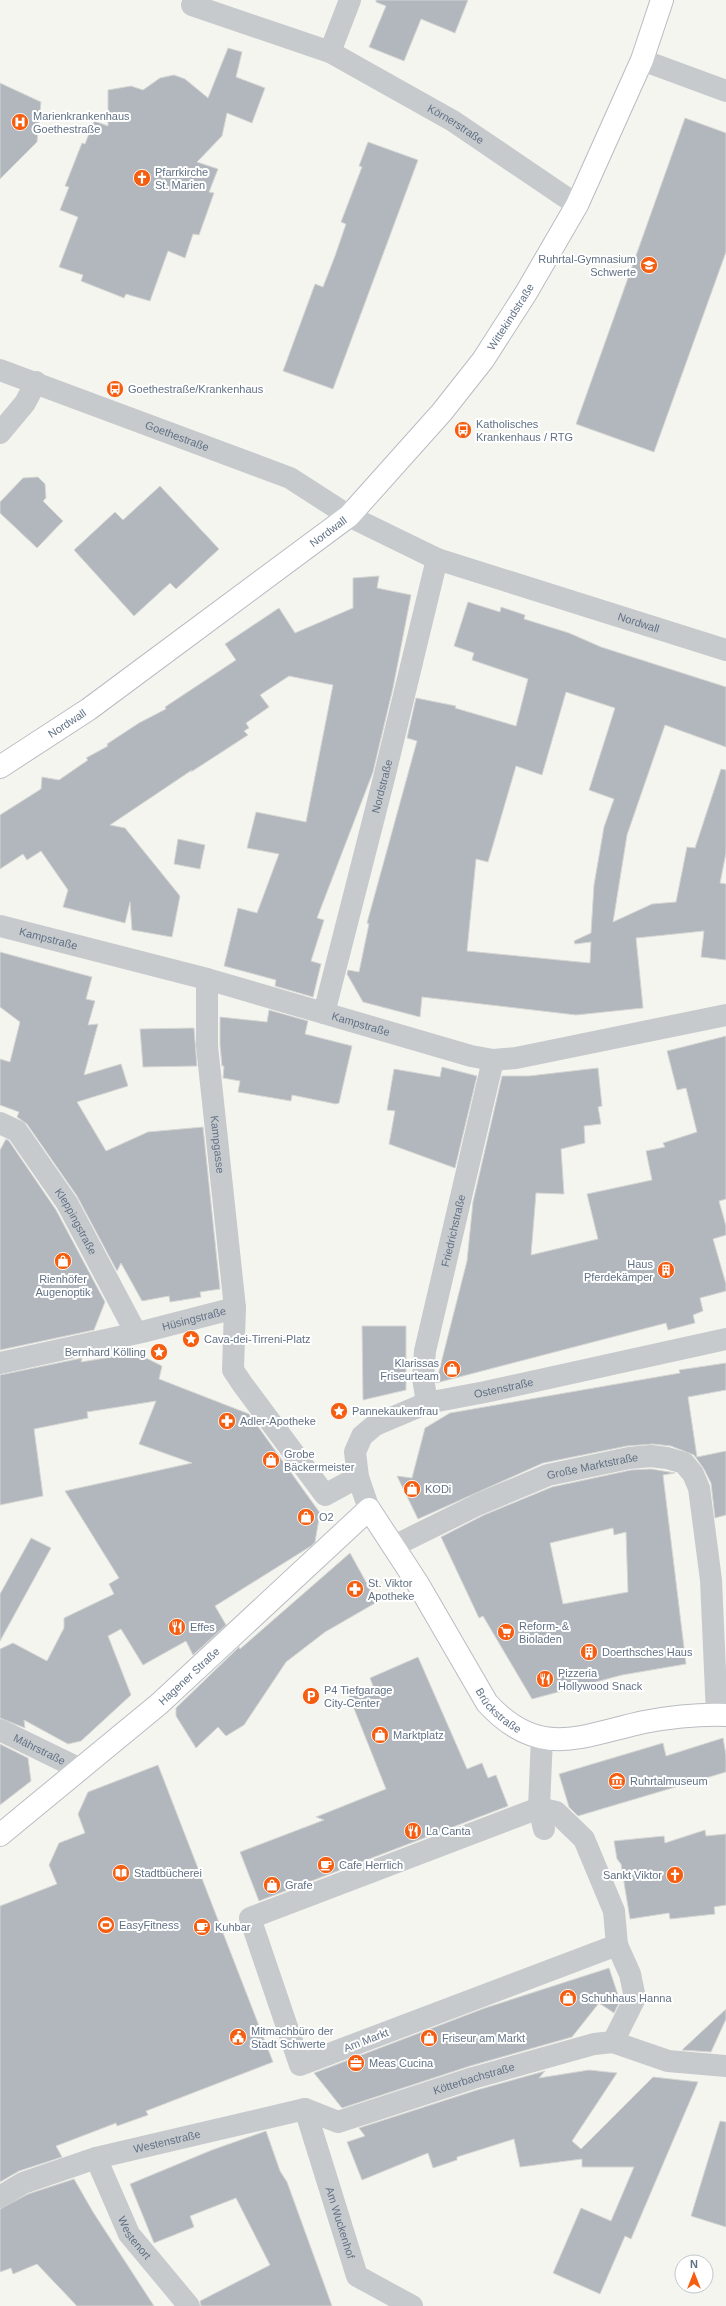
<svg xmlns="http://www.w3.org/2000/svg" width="726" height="2306" font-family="Arial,sans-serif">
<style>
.building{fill:#b1b7bd;stroke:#d6d6d3;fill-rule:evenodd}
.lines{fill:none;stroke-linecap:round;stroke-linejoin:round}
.secondary-casing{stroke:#b8bcc2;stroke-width:24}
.street{stroke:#c7cacd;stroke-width:22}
.secondary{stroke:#fff;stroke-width:22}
.labels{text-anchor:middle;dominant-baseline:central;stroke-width:4;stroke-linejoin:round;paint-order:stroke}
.poi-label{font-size:11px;fill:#617185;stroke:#fff;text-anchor:start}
.street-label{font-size:11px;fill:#617185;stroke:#fff}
</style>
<rect width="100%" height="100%" fill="#f5f5f0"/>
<path class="building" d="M 376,0 L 468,0 L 455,33 L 421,19 L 404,61 L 369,47 L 386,6 L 376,2 Z
M 228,48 L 242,52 L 236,77 L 265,88 L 252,123 L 227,113 L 222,136 L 197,162 L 218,169 L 209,192 L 214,193 L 199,235 L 193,234 L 185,258 L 168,251 L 150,301 L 126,294 L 124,298 L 81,281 L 83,275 L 59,267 L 78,217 L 60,210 L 69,187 L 65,186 L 82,143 L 85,144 L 94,121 L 108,126 L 108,90 L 131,86 L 143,90 L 160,78 L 174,75 L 185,79 L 208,98 Z
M 0,83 L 41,102 L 37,142 L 0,179 Z
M 685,118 L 726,133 L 726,252 L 654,452 L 576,424 Z
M 368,142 L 418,160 L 333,389 L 283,371 L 315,284 L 323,287 L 335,256 L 346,224 L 341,222 L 362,167 L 359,166 Z
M 38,477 L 45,484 L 46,498 L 43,501 L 63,521 L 37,548 L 0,513 L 0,502 L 23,478 Z
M 160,486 L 219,549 L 176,589 L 170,583 L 134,616 L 74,550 L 115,512 L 123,520 Z
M 379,576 L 377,588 L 411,595 L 393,688 L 373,772 L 317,918 L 324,920 L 311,961 L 321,964 L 313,997 L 275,986 L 276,980 L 224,966 L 238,908 L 257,913 L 279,854 L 247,848 L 256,812 L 306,822 L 333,685 L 289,676 L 260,695 L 269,707 L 246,723 L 249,728 L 244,731 L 248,735 L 191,772 L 192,770 L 110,825 L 125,828 L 180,896 L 172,937 L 132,930 L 130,902 L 125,923 L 63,907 L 68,890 L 41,851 L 27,860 L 23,854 L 0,869 L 0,815 L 41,789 L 42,777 L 59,780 L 88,760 L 86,758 L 108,746 L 107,744 L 139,723 L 166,709 L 165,707 L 236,660 L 225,644 L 279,608 L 295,633 L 353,608 L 353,578 Z
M 468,602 L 500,612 L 501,607 L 525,615 L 524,619 L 569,633 L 601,647 L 726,687 L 726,747 L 665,725 L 627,835 L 613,922 L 652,904 L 676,902 L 687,847 L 695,848 L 721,769 L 726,770 L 726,853 L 720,883 L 726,884 L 726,960 L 701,957 L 704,931 L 636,938 L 643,1008 L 576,1015 L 422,997 L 420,1017 L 363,1002 L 347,974 L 348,970 L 359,972 L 369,924 L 367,923 L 417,741 L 407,738 L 416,698 L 456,706 L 455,708 L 516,726 L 528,679 L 472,660 L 474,653 L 454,646 ZM 566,692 L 615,708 L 589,790 L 614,799 L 604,827 L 594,885 L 591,933 L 574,941 L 575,944 L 591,942 L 590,963 L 467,951 L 476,859 L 488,862 L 516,766 L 542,775 Z
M 178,839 L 205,845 L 200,869 L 174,864 Z
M 0,952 L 92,977 L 86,999 L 95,1001 L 88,1025 L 98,1024 L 84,1075 L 121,1064 L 128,1086 L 77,1102 L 106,1151 L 148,1132 L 203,1127 L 220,1289 L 200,1292 L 201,1297 L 170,1302 L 169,1296 L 142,1301 L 121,1263 L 117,1271 L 77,1196 L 27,1124 L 17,1117 L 19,1112 L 0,1105 L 0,1059 L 10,1062 L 20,1022 L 0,1007 Z
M 269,1010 L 308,1021 L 305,1034 L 352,1046 L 339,1103 L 336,1104 L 292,1095 L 291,1101 L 238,1092 L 240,1081 L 223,1078 L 224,1066 L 222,1066 L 220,1045 L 220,1017 L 267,1022 Z
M 194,1028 L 197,1066 L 143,1067 L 140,1029 Z
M 726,1036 L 726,1199 L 719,1201 L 726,1226 L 726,1235 L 713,1239 L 726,1284 L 726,1291 L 700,1298 L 703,1311 L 693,1315 L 695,1323 L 668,1330 L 666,1323 L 436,1383 L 467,1261 L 473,1202 L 502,1076 L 529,1076 L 598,1068 L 602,1106 L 598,1107 L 601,1124 L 584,1126 L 585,1143 L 561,1149 L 564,1194 L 536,1193 L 531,1255 L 598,1239 L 587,1194 L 652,1180 L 646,1151 L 665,1147 L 663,1143 L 697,1132 L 686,1088 L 677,1090 L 667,1051 Z
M 442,1067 L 477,1076 L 455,1168 L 389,1144 L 395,1111 L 387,1110 L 394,1069 L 440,1077 Z
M 6,1139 L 9,1141 L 56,1210 L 105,1302 L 94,1330 L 0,1350 L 0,1150 Z
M 362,1326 L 406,1326 L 406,1390 L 363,1400 Z
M 136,1353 L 162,1366 L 159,1379 L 249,1414 L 320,1513 L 315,1542 L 311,1546 L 215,1606 L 226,1625 L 193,1655 L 186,1641 L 143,1665 L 121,1629 L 108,1636 L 131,1695 L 81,1741 L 68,1744 L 24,1720 L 25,1728 L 0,1718 L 0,1649 L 13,1643 L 47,1661 L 64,1628 L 64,1618 L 114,1594 L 109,1584 L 119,1578 L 65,1491 L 192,1463 L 139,1444 L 156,1401 L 87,1412 L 88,1418 L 34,1429 L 43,1496 L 0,1505 L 0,1375 L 82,1358 L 81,1362 Z
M 726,1363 L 726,1390 L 688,1397 L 697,1457 L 726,1451 L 726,1515 L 715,1518 L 711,1483 L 704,1469 L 694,1455 L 671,1446 L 653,1444 L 627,1446 L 543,1463 L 418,1519 L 397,1476 L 412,1478 L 425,1428 L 450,1413 L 680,1373 L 679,1370 Z
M 651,1469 L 675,1473 L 663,1475 L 686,1664 L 622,1675 L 532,1699 L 483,1616 L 479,1618 L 441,1537 L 484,1515 L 552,1487 L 631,1470 ZM 613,1528 L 614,1535 L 626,1532 L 628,1592 L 563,1604 L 550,1543 Z
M 31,1538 L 51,1548 L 0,1641 L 0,1594 Z
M 350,1553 L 377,1602 L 325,1632 L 286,1662 L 244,1725 L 226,1736 L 218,1727 L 196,1748 L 176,1716 L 176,1708 L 239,1647 L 240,1649 Z
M 418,1657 L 467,1769 L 482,1763 L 488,1778 L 496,1775 L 508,1806 L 259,1901 L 240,1852 L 324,1820 L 316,1817 L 386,1789 L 349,1696 L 373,1686 L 370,1678 Z
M 723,1738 L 726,1755 L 726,1772 L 578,1816 L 569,1807 L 559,1774 L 663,1743 L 666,1756 Z
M 0,1744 L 28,1758 L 31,1781 L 0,1805 Z
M 158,1765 L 273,2062 L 146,2111 L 148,2115 L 117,2126 L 116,2123 L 56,2146 L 62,2157 L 19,2171 L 0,2182 L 0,1906 L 57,1884 L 49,1865 L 59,1843 L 85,1833 L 78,1814 L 88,1792 Z
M 705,1830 L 706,1836 L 726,1834 L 726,1905 L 714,1907 L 715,1914 L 670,1919 L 669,1913 L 630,1919 L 621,1864 L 617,1859 L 614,1841 L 664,1836 L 665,1843 Z
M 609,1968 L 620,2001 L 614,2013 L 599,2003 L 572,2037 L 470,2066 L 342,2108 L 314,2073 L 485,2008 Z
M 726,2009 L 726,2019 L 711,2052 L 682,2050 Z
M 589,2070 L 617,2073 L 572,2141 L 581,2149 L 653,2077 L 698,2082 L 631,2239 L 625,2236 L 600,2294 L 553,2273 L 581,2208 L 611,2221 L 634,2167 L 582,2167 L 582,2159 L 520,2167 L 514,2139 L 457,2157 L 457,2160 L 433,2168 L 428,2153 L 362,2180 L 347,2142 L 365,2136 L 359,2128 L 477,2090 L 545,2071 L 539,2078 Z
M 720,2121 L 726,2122 L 726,2227 L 691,2216 Z
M 266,2131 L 280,2171 L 287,2182 L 332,2306 L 201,2306 L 200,2301 L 270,2265 L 236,2198 L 190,2216 L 194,2227 L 154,2243 L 130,2184 L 212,2150 Z
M 74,2179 L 93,2212 L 154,2306 L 77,2306 L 37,2264 L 13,2274 L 11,2268 L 0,2272 L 0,2209 L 28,2194 Z"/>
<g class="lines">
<defs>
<g id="secondary">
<path id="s15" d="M 0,767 L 89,709 L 349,516 L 442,412 L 483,360 L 526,293 L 577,205 L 642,60 L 662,0"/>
<path id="s16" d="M 0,1835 L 159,1704 L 369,1509 L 418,1584 L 487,1703 C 539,1760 581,1736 644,1722 C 671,1717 699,1714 726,1715"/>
</g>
</defs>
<use href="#secondary" class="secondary-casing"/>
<g class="street">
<path d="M 192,5 L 330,52 L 350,0"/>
<path id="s1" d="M 330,52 L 453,121 L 577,205"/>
<path d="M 642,60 L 726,91"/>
<path id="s2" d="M 0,370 L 290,478 L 349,516 L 437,559 L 726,650"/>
<path d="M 0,433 L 25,403 L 36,382"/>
<path id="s3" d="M 0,926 L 207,979 L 471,1056 L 493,1060 L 516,1058 L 726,1015"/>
<path id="s4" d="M 207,979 L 207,1046 L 235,1308"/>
<path id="s5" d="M 324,1013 L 384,778 L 437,559"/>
<path id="s6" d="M 0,1123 L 17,1131 L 67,1203 L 136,1333"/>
<path id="s7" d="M 0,1363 L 142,1332 L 235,1308 L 233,1370 L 243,1385 L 325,1495 L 358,1477"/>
<path id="s8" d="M 427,1403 L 423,1378 L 425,1351 L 493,1060"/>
<path id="s9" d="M 369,1509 L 358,1477 L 355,1452 L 362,1436 L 375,1425 L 427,1403 L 485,1392 L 726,1339"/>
<path id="s10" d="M 394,1546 L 479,1504 L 548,1475 L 629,1458 L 651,1456 L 667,1458 L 684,1463 L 693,1474 L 699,1488 L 711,1580 L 717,1715"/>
<path id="s11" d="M 0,1730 L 80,1769"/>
<path d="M 542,1737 L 539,1808 L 544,1829"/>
<path d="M 539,1808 L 556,1812 L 584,1839 L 614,1911 L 617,1945 L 300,2065 L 250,1918 Z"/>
<path d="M 613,2042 L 635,1998 L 630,1974 L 617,1945"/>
<path id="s12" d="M 305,2109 L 357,2276 L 412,2306"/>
<path id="s13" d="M 96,2158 L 129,2234 L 189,2306"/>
<path id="s14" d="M 0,2197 L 23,2183 L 96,2158 L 305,2109 L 338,2122 L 473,2078 L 594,2044 L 613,2042 L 668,2061 L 726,2066"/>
</g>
<use href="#secondary" class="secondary"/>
</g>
<defs>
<symbol id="hospital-disc" viewBox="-11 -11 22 22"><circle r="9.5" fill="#f55e11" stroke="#fff"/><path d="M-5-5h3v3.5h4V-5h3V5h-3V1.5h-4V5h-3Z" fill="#fff"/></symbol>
<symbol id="church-disc" viewBox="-11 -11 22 22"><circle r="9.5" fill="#f55e11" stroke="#fff"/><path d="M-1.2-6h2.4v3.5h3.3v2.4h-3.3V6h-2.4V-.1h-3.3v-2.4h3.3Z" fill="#fff"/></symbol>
<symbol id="school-disc" viewBox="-11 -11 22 22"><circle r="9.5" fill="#f55e11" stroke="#fff"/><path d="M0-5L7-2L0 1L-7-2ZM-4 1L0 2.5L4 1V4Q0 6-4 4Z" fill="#fff"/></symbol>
<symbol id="bus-disc" viewBox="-11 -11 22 22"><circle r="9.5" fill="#f55e11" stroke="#fff"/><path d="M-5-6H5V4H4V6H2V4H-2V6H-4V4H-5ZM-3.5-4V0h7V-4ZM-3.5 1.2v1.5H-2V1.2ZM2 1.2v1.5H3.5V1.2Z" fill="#fff"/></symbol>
<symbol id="shop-disc" viewBox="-11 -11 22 22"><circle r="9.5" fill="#f55e11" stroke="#fff"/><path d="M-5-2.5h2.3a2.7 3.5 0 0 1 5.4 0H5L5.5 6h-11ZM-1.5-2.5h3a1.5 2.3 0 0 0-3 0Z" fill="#fff"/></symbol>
<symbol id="building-disc" viewBox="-11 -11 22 22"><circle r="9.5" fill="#f55e11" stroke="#fff"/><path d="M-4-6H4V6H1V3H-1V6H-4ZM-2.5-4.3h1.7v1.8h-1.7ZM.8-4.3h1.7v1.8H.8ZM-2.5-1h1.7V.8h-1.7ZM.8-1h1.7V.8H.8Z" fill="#fff"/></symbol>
<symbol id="sight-disc" viewBox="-11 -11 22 22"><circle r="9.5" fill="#f55e11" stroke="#fff"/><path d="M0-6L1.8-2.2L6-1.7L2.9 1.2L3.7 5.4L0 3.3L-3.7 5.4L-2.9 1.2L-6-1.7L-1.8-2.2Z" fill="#fff"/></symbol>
<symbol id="pharmacy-disc" viewBox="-11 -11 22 22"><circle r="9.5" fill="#f55e11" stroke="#fff"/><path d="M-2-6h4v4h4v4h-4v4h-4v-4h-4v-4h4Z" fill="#fff"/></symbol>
<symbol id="restaurant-disc" viewBox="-11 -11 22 22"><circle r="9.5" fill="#f55e11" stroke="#fff"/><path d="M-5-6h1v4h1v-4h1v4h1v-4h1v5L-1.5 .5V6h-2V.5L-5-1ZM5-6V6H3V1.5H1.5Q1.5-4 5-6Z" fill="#fff"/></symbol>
<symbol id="supermarket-disc" viewBox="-11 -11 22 22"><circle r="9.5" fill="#f55e11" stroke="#fff"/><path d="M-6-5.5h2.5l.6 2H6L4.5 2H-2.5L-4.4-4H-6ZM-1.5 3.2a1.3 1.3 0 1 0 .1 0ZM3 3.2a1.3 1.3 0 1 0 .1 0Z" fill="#fff"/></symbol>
<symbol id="parking-disc" viewBox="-11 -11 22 22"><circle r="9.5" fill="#f55e11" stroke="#fff"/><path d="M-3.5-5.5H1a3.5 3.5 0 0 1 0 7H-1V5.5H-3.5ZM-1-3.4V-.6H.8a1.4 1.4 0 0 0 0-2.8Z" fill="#fff"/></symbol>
<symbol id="museum-disc" viewBox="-11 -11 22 22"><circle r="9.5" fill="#f55e11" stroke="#fff"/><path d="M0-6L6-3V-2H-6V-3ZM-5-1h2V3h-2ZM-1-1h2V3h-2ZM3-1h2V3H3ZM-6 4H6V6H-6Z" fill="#fff"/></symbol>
<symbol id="cafe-disc" viewBox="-11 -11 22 22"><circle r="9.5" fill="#f55e11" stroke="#fff"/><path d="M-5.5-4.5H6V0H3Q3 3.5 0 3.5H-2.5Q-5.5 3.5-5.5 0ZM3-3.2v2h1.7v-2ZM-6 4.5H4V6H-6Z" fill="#fff"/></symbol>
<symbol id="library-disc" viewBox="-11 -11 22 22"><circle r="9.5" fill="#f55e11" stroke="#fff"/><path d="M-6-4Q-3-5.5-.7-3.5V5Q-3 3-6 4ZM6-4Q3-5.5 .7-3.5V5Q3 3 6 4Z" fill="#fff"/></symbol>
<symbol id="stadium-disc" viewBox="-11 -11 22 22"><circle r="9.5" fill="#f55e11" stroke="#fff"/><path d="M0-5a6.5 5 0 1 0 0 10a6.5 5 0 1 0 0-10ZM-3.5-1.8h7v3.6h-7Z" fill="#fff"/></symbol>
<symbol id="civic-disc" viewBox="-11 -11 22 22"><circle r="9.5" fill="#f55e11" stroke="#fff"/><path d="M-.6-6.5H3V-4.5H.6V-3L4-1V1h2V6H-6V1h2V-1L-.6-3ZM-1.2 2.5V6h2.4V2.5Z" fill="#fff"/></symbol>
<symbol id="office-disc" viewBox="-11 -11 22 22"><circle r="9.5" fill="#f55e11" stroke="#fff"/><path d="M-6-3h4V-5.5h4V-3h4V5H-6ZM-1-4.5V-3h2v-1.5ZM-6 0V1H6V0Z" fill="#fff"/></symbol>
</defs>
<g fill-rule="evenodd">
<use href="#hospital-disc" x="10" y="112" width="20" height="20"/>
<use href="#church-disc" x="132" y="168" width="20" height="20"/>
<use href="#school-disc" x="639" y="255" width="20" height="20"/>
<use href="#bus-disc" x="105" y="379" width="20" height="20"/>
<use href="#bus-disc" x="453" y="420" width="20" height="20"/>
<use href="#shop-disc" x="53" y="1251" width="20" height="20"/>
<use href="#building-disc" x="656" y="1260" width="20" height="20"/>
<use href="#sight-disc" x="181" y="1329" width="20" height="20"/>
<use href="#sight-disc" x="149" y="1342" width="20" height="20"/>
<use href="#shop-disc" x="442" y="1359" width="20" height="20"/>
<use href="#sight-disc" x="329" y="1401" width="20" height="20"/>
<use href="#pharmacy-disc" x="217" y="1411" width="20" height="20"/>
<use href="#shop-disc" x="261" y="1450" width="20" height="20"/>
<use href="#shop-disc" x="402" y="1479" width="20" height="20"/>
<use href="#shop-disc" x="296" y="1507" width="20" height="20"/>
<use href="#pharmacy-disc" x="345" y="1579" width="20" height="20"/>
<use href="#restaurant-disc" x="167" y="1617" width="20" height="20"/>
<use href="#supermarket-disc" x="496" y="1622" width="20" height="20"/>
<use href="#building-disc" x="579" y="1642" width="20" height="20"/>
<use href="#restaurant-disc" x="535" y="1669" width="20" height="20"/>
<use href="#parking-disc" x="301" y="1686" width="20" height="20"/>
<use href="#shop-disc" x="370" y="1725" width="20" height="20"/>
<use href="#museum-disc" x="607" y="1771" width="20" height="20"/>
<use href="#restaurant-disc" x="403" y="1821" width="20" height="20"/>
<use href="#cafe-disc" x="316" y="1855" width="20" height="20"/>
<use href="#library-disc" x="111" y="1863" width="20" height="20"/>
<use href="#church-disc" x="665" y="1865" width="20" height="20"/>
<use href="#shop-disc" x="262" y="1875" width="20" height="20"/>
<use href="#stadium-disc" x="96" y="1915" width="20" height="20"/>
<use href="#cafe-disc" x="192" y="1917" width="20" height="20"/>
<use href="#shop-disc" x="558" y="1988" width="20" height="20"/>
<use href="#civic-disc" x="228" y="2027" width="20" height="20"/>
<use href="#shop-disc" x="419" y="2028" width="20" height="20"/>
<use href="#office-disc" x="346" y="2053" width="20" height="20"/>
</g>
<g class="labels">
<g class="poi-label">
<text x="33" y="116">Marienkrankenhaus<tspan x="33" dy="13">Goethestraße</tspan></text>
<text x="155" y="172">Pfarrkirche<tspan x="155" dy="13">St. Marien</tspan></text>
<text x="636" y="259" text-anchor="end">Ruhrtal-Gymnasium<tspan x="636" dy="13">Schwerte</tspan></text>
<text x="128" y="389">Goethestraße/Krankenhaus</text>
<text x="476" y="424">Katholisches<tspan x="476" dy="13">Krankenhaus / RTG</tspan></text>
<text x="653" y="1264" text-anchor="end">Haus<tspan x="653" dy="13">Pferdekämper</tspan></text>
<text x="63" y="1279" text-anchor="middle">Rienhöfer<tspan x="63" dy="13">Augenoptik</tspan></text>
<text x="204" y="1339">Cava-dei-Tirreni-Platz</text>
<text x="146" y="1352" text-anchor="end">Bernhard Kölling</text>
<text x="439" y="1363" text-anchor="end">Klarissas<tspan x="439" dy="13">Friseurteam</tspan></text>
<text x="352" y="1411">Pannekaukenfrau</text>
<text x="240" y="1421">Adler-Apotheke</text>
<text x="284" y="1454">Grobe<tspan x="284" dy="13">Bäckermeister</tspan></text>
<text x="425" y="1489">KODi</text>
<text x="319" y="1517">O2</text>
<text x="368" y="1583">St. Viktor<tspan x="368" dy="13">Apotheke</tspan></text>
<text x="519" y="1626">Reform- &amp;<tspan x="519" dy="13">Bioladen</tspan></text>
<text x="190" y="1627">Effes</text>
<text x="602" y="1652">Doerthsches Haus</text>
<text x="558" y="1673">Pizzeria<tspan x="558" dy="13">Hollywood Snack</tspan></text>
<text x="324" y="1690">P4 Tiefgarage<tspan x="324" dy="13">City-Center</tspan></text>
<text x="393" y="1735">Marktplatz</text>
<text x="630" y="1781">Ruhrtalmuseum</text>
<text x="426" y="1831">La Canta</text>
<text x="339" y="1865">Cafe Herrlich</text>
<text x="134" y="1873">Stadtbücherei</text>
<text x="662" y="1875" text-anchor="end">Sankt Viktor</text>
<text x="285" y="1885">Grafe</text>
<text x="119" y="1925">EasyFitness</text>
<text x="215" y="1927">Kuhbar</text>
<text x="581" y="1998">Schuhhaus Hanna</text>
<text x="251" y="2031">Mitmachbüro der<tspan x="251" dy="13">Stadt Schwerte</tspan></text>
<text x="442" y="2038">Friseur am Markt</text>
<text x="369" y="2063">Meas Cucina</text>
</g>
<g class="street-label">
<text stroke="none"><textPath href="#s1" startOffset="145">Körnerstraße</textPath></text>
<text stroke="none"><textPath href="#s15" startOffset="687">Wittekindstraße</textPath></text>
<text stroke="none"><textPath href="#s2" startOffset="189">Goethestraße</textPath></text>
<text stroke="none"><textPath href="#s15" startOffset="404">Nordwall</textPath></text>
<text stroke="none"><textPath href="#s2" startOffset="689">Nordwall</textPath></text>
<text stroke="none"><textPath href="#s15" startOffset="80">Nordwall</textPath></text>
<text stroke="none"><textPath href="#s5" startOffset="234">Nordstraße</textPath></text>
<text stroke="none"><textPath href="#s3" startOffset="50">Kampstraße</textPath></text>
<text stroke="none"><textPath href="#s3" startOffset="374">Kampstraße</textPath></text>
<text stroke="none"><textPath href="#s4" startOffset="166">Kampgasse</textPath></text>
<text stroke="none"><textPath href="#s6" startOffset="127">Kleppingstraße</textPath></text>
<text stroke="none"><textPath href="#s8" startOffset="176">Friedrichstraße</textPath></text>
<text stroke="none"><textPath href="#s7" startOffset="199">Hüsingstraße</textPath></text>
<text stroke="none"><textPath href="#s9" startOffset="228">Ostenstraße</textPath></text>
<text stroke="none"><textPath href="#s10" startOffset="215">Große Marktstraße</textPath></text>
<text stroke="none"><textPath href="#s16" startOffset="247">Hagener Straße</textPath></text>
<text stroke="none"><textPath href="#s16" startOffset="733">Brückstraße</textPath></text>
<text stroke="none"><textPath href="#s11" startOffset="44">Mährstraße</textPath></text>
<text transform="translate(366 2040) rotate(-21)">Am Markt</text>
<text stroke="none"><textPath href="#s14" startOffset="497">Kötterbachstraße</textPath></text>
<text stroke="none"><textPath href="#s14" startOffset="177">Westenstraße</textPath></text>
<text stroke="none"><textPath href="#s12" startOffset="119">Am Wuckenhof</textPath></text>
<text stroke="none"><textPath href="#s13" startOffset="89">Westenort</textPath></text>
</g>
</g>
<g transform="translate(694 2274)"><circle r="19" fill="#ffffff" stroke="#c0c6ce"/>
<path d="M0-3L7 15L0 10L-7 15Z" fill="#f55e11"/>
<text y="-6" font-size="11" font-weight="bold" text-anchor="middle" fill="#617185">N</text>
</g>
</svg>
